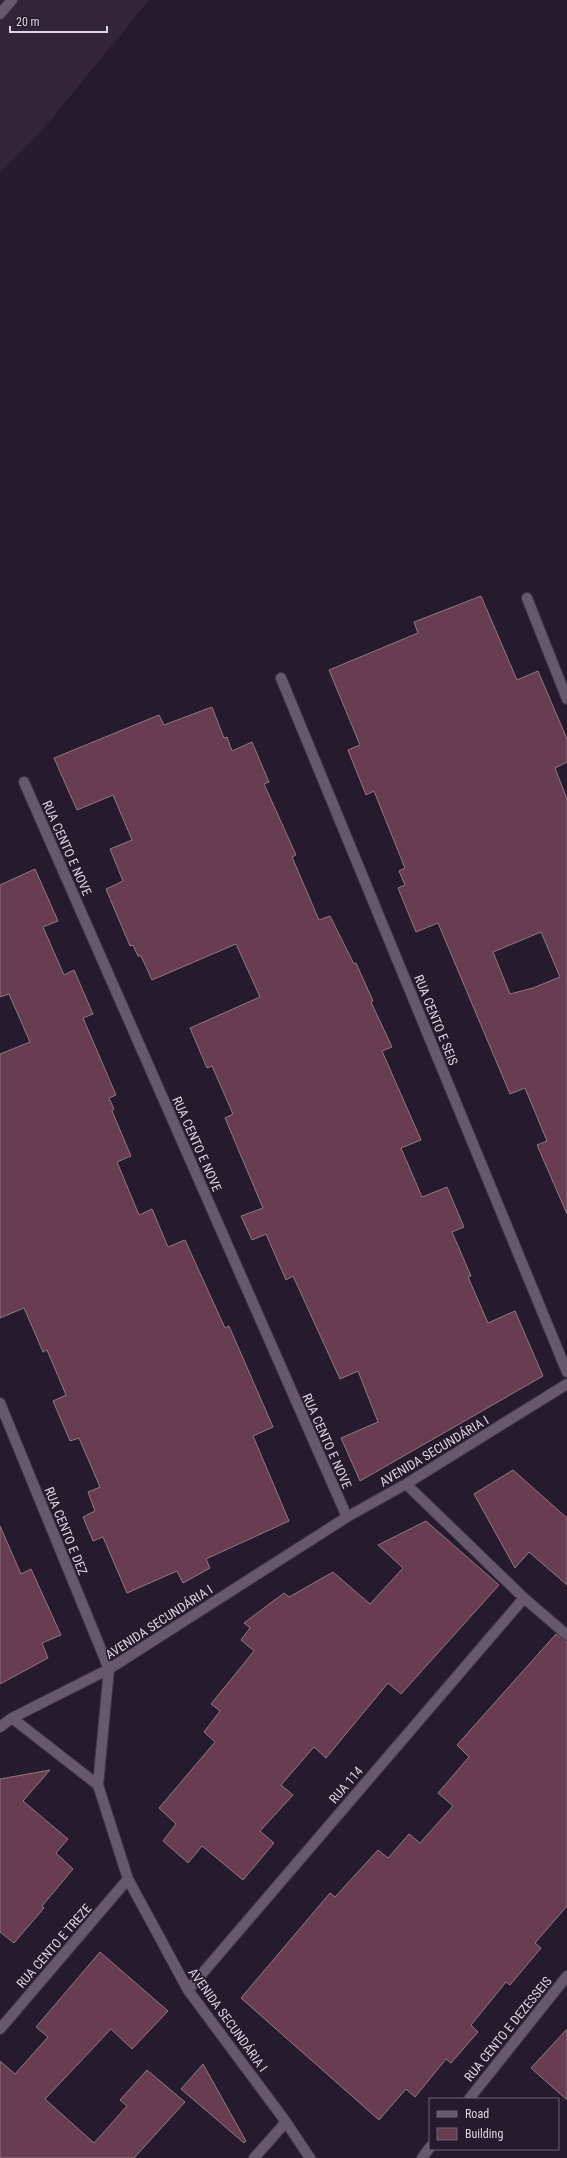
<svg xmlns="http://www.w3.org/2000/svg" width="567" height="2158" font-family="'Roboto Condensed',sans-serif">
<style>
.built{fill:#322439}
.building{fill:#683d52;stroke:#907782;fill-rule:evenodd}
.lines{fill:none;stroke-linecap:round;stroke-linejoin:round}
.minor-casing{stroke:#403745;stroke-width:12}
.minor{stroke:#66596d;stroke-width:10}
.labels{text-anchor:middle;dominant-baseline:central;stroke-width:3.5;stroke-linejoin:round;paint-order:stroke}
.street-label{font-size:13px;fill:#dcd4e0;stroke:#261b2c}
</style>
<rect width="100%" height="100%" fill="#261b2c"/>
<path class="built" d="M 0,0 L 149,0 L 44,128 L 0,172 Z"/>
<path class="building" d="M 481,596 L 517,680 L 538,671 L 567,739 L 567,762 L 555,768 L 567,799 L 567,1214 L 537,1145 L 547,1141 L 525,1088 L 510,1094 L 438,923 L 416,932 L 398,888 L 405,885 L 399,871 L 405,868 L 374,791 L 366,795 L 348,750 L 360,745 L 329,670 L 418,633 L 414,622 ZM 541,932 L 560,977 L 533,988 L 510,994 L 493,952 Z
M 212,707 L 224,738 L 227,737 L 232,751 L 252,742 L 269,782 L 264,784 L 296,855 L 292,857 L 319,920 L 330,916 L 354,964 L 356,963 L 373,1001 L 371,1002 L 392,1047 L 382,1051 L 421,1140 L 401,1148 L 422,1197 L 447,1187 L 464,1227 L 452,1232 L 471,1276 L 468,1277 L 488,1323 L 515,1311 L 543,1376 L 360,1481 L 341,1438 L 378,1422 L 358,1371 L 340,1379 L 293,1276 L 286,1280 L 266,1234 L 252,1240 L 241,1216 L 263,1208 L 225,1118 L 233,1114 L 212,1066 L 207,1068 L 190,1028 L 260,997 L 236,944 L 152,980 L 141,956 L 138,956 L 133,945 L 130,946 L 106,889 L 123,881 L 110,849 L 132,840 L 113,795 L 77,810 L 54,758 L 159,715 L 164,725 Z
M 35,869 L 58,921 L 43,927 L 64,975 L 74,970 L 93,1014 L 83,1018 L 116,1095 L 109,1098 L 114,1109 L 112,1111 L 131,1156 L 117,1162 L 139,1215 L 152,1209 L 168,1247 L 185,1240 L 225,1328 L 229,1326 L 273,1427 L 253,1436 L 289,1521 L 206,1559 L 210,1568 L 183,1583 L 177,1571 L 127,1593 L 103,1537 L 93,1541 L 83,1517 L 95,1511 L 88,1492 L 100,1487 L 79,1438 L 70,1441 L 53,1401 L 66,1395 L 47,1350 L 43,1352 L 24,1308 L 0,1318 L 0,1054 L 30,1042 L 9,994 L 0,997 L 0,885 Z
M 513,1470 L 567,1518 L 567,1585 L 529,1552 L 515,1568 L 474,1494 Z
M 426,1521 L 499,1585 L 401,1694 L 388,1683 L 326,1758 L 314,1747 L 281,1785 L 293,1795 L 260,1831 L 274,1843 L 243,1880 L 202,1846 L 188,1863 L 163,1841 L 176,1824 L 159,1808 L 215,1742 L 204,1732 L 220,1711 L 211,1704 L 254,1651 L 241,1640 L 250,1628 L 244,1623 L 284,1593 L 289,1597 L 333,1572 L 370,1604 L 403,1568 L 378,1545 Z
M 0,1526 L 21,1574 L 31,1569 L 61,1635 L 42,1643 L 48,1658 L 0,1684 Z
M 556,1634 L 567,1641 L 567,1906 L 535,1943 L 541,1948 L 510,1985 L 506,1982 L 471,2025 L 478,2032 L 451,2063 L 446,2059 L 415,2097 L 406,2089 L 379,2120 L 241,1998 L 330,1893 L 335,1897 L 378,1850 L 388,1858 L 409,1834 L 420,1843 L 453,1806 L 438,1793 L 469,1757 L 457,1745 Z
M 50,1770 L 23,1801 L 68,1839 L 56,1853 L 73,1869 L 42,1906 L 44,1908 L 14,1943 L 0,1932 L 0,1779 Z
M 100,1952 L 168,2011 L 132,2049 L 111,2029 L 45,2099 L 94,2143 L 127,2106 L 120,2100 L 147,2070 L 185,2102 L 134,2158 L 0,2158 L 0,2061 L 15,2074 L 48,2037 L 36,2027 Z
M 567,2029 L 567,2100 L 531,2068 Z
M 203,2064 L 246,2141 L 244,2143 L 181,2089 Z"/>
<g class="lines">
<defs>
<path id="minor" d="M 0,14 L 12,0
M 527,598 L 567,699
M 281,678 L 567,1372
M 24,782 L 347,1517
M 0,1403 L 109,1669 L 12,1718 L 0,1727
M 406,1484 L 524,1598 L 567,1635
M 12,1718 L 98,1785
M 188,1990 L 524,1598
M 0,2029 L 128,1879
M 469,2099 L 567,1976
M 254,2158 L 286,2122
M 310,2158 L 286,2122 L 188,1990 L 128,1879 L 98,1785 L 109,1669 L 347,1517 L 406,1484 L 567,1384
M 422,2158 L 430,2147"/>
</defs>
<use href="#minor" class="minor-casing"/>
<use href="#minor" class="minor"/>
</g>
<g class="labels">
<g class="street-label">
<text transform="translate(67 848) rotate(66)">RUA CENTO E NOVE</text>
<text transform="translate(436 1020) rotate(68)">RUA CENTO E SEIS</text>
<text transform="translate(197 1144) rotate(66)">RUA CENTO E NOVE</text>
<text transform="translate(327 1441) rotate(66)">RUA CENTO E NOVE</text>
<text transform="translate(434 1451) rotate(-31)">AVENIDA SECUNDÁRIA I</text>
<text transform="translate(66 1531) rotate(68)">RUA CENTO E DEZ</text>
<text transform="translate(159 1622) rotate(-33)">AVENIDA SECUNDÁRIA I</text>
<text transform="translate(346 1785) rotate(-49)">RUA 114</text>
<text transform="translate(54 1946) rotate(-49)">RUA CENTO E TREZE</text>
<text transform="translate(228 2020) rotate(54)">AVENIDA SECUNDÁRIA I</text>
<text transform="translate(508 2029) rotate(-51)">RUA CENTO E DEZESSEIS</text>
</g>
</g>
<rect x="429" y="2098" width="130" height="52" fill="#261b2c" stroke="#6f6574"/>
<rect x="437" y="2111" width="20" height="6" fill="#66596d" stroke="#6f6574"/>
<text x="465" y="2118" font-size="12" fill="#dcd4e0">Road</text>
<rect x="437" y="2128" width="20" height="12" fill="#683d52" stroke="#6f6574"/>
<text x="465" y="2138" font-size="12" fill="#dcd4e0">Building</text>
<path d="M10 26v6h97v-6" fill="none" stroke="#dcd4e0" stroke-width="2"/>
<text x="16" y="26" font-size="12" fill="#dcd4e0" stroke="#261b2c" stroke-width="3" paint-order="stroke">20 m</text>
</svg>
